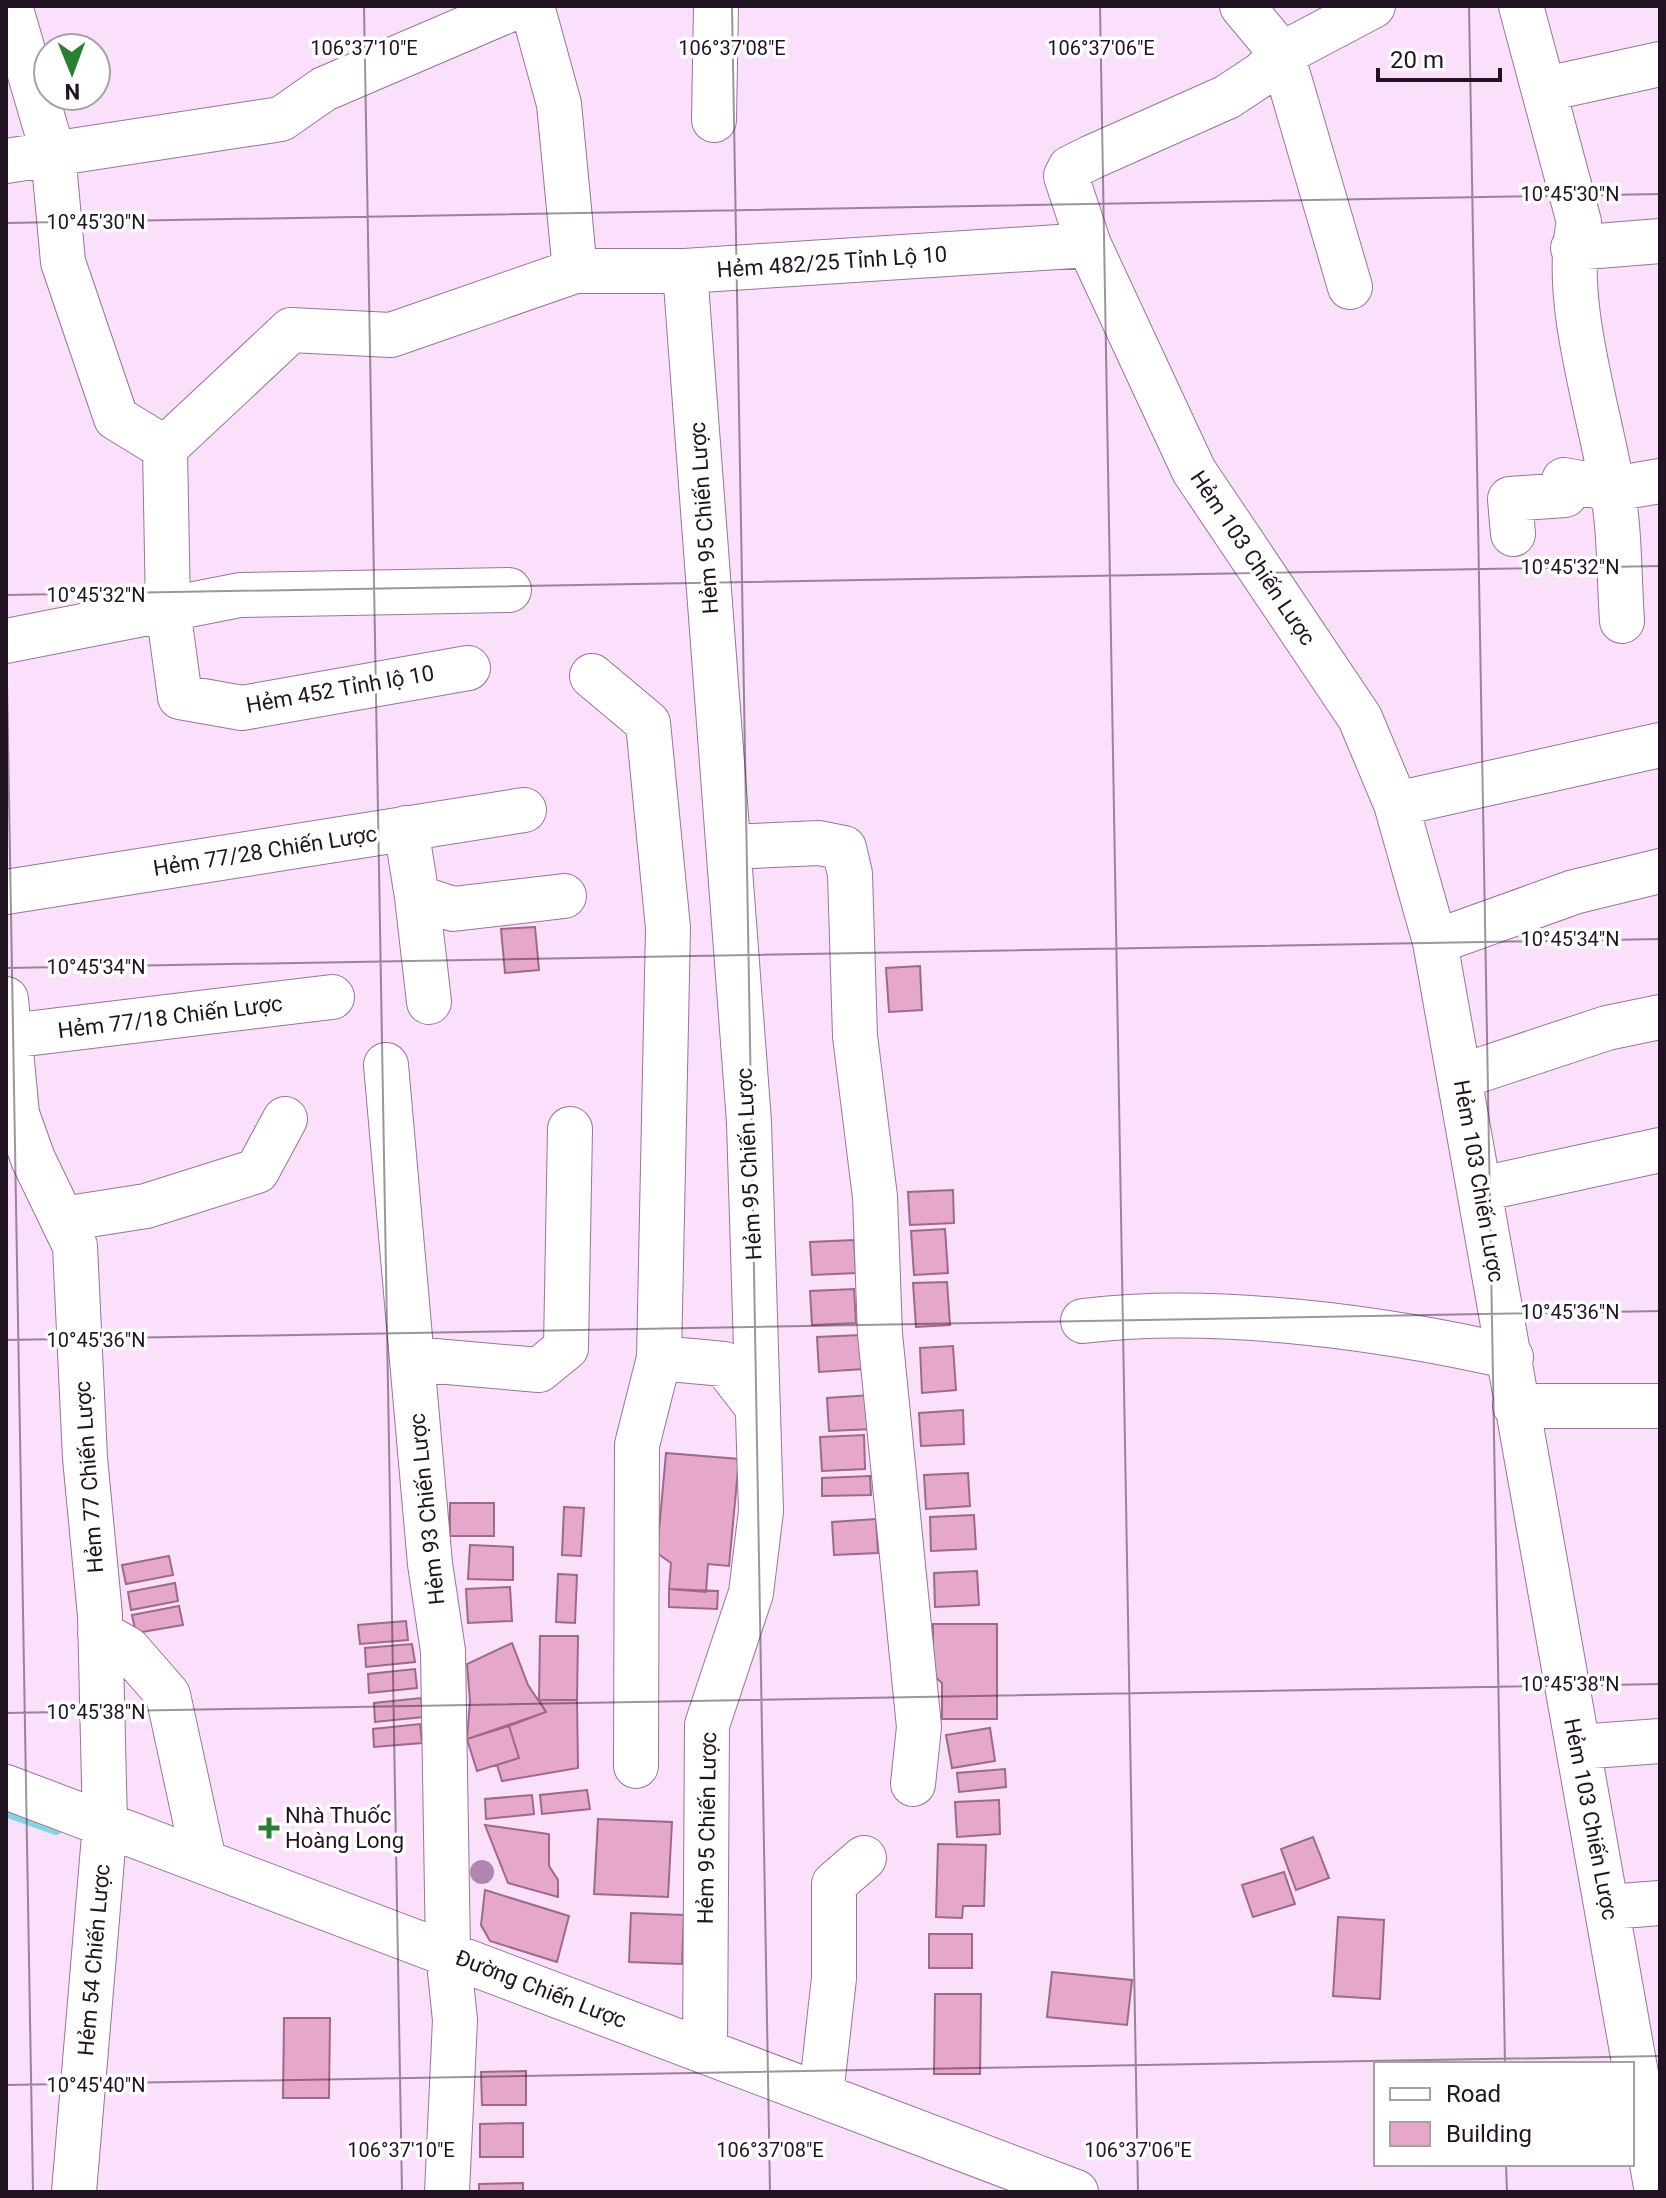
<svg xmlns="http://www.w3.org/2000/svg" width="1666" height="2198" font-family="Roboto,sans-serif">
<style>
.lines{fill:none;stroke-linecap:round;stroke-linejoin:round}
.stream{stroke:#80d7e1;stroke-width:12}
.building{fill:#e6a8ca;stroke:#9e6a87;stroke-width:2}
.minor-casing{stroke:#9a739c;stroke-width:46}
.minor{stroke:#fff;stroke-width:44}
.tree{fill:#b085b2}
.ticks{fill:none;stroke:#221323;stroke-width:2;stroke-opacity:0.45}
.poi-dot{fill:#278131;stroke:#fff;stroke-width:3}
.labels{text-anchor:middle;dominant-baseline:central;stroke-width:7;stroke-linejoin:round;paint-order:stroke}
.street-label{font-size:22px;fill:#221323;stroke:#fff}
.poi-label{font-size:22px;fill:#221323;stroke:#fff;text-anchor:start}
.ticks-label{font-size:20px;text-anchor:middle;fill:#221323;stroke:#fff;stroke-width:7;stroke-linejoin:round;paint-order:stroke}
</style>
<rect width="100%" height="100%" fill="#fae0fb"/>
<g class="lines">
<path class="stream" d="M 6,1811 L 56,1829"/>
</g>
<path class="building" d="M 535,927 L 539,970 L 505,973 L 501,929 Z
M 920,966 L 922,1010 L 889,1012 L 886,968 Z
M 953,1190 L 954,1223 L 910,1225 L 908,1192 Z
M 945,1229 L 948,1273 L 914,1275 L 911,1231 Z
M 854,1240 L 856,1273 L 812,1275 L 810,1242 Z
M 947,1282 L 950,1325 L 916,1327 L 913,1283 Z
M 854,1289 L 856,1323 L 812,1325 L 810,1291 Z
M 861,1335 L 863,1369 L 819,1372 L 817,1337 Z
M 953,1346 L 956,1390 L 922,1393 L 920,1348 Z
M 871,1395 L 873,1429 L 829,1431 L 827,1398 Z
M 963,1410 L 964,1444 L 921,1446 L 919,1413 Z
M 864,1435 L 865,1469 L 822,1471 L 820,1437 Z
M 666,1453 L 739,1459 L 729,1566 L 708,1564 L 706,1592 L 669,1589 L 671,1563 L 657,1553 Z
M 968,1473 L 970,1506 L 926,1509 L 924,1475 Z
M 870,1476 L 871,1495 L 822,1496 L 822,1478 Z
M 450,1503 L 494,1503 L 494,1536 L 450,1536 Z
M 564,1507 L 584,1508 L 581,1556 L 562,1555 Z
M 974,1515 L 976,1549 L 931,1551 L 930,1517 Z
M 876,1519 L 878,1553 L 834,1555 L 832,1522 Z
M 470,1545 L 513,1547 L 513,1580 L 468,1579 Z
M 169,1556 L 173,1575 L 126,1584 L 122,1565 Z
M 977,1571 L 979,1605 L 935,1607 L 934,1573 Z
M 558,1574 L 577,1575 L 575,1623 L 556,1622 Z
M 175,1583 L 178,1601 L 131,1610 L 128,1592 Z
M 510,1587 L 512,1621 L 468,1623 L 466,1589 Z
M 669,1589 L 718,1591 L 717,1609 L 669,1607 Z
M 179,1606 L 183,1625 L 136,1633 L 132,1615 Z
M 406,1621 L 408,1640 L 360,1644 L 358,1625 Z
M 933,1624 L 997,1624 L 997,1719 L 942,1719 L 942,1683 L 933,1675 Z
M 540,1636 L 578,1636 L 577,1700 L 539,1700 Z
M 512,1643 L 528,1685 L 546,1712 L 467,1739 L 470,1701 L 467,1664 Z
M 412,1644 L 415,1662 L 366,1667 L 365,1648 Z
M 415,1669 L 417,1688 L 369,1693 L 368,1674 Z
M 421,1698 L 423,1717 L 375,1722 L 374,1703 Z
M 539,1700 L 577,1700 L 578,1768 L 502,1781 L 497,1765 L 519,1758 L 509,1726 L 546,1712 Z
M 420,1724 L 422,1743 L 374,1747 L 373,1729 Z
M 509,1726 L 519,1758 L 477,1771 L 467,1739 Z
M 990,1728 L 995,1761 L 952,1768 L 946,1735 Z
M 1005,1769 L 1006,1787 L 959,1792 L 957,1773 Z
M 587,1790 L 590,1809 L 542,1814 L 540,1795 Z
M 532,1795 L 534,1814 L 486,1819 L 485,1799 Z
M 999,1800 L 1000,1834 L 957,1837 L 955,1802 Z
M 598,1819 L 672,1822 L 668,1897 L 594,1894 Z
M 485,1825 L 549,1834 L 549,1866 L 558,1880 L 558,1897 L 508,1883 Z
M 1313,1837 L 1329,1878 L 1296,1890 L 1281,1849 Z
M 938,1844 L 986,1845 L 984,1906 L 963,1906 L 962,1918 L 936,1917 Z
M 1284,1872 L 1295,1904 L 1253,1917 L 1242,1885 Z
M 485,1890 L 569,1916 L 557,1962 L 490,1941 L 481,1925 Z
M 631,1913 L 684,1915 L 682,1964 L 629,1962 Z
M 1338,1917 L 1384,1920 L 1380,1999 L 1333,1996 Z
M 929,1934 L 972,1934 L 972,1968 L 929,1968 Z
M 1052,1972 L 1132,1980 L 1127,2025 L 1047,2017 Z
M 935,1994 L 981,1994 L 980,2074 L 934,2074 Z
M 284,2018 L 330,2018 L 329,2098 L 283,2098 Z
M 526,2071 L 526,2105 L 482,2105 L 481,2072 Z
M 523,2123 L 523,2157 L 480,2157 L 480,2124 Z
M 523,2183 L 523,2192 L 479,2192 L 479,2184 Z"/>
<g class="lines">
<defs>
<path id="minor" d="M 10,6 L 53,153 L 63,262 L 116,418 L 165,448 L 168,609 L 180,697 L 242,708 L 468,668
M 532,6 L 559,104 L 575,271
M 1242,6 L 1282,54 L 1350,287
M 1373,6 L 1282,54 L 1262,74 L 1227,97 L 1092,157 L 1070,168 L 1066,176 L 1089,245 L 1194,471 L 1360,718 L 1396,804 L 1435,942 L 1657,2192
M 1521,6 L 1579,222 C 1562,301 1599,408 1612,487 C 1620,530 1619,577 1622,621
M 1546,89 L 1660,64
M 714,120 L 716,6
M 6,161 L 281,119 L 324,89 L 518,6
M 1573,248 L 1660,241
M 685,271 L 749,1122 L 761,1511 L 751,1593 L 707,1725 L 705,2052
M 165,448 L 291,330 L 391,335 L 575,271 L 685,271 L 1089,245
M 1513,534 L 1510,499 L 1565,495 L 1564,480 L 1613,489 L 1660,481
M 6,641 L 240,595 L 509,590
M 592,676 L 648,723 L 668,928 L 659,1358 L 637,1445 L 636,1766
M 1396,804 L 1660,745
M 406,828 L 417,897 L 453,909 L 564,896
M 729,847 L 819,843 L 844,848 L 850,874 L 855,1036 L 875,1197 L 880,1334 L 919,1727 L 913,1784
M 6,892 L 524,810
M 417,897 L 429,1002
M 1435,942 L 1574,892 L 1660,871
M 6,999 L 17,1114 L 33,1159 L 75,1246 L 85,1458 L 100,1615 L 105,1824 L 74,2192
M 9,1036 L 332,997
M 386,1065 L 430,1564 L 443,1651 L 448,1953 L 455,2020 L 447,2192
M 1459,1077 L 1607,1028 L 1660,1017
M 1481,1189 L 1660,1150
M 63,1219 L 146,1206 L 257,1171 L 285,1119
M 1083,1321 C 1215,1305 1381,1327 1511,1357
M 659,1358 L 724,1364 L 758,1408
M 412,1359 L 539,1370 L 566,1348 L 570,1129
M 1515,1406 L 1660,1406
M 100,1633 L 128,1649 L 168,1695 L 204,1861
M 1578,1747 L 1660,1741
M 6,1787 L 1076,2192
M 1608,1907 L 1660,1903
M 821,2095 L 834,1978 L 834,1884 L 864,1858"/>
</defs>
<use href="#minor" class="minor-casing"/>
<use href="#minor" class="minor"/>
</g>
<circle class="tree" cx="482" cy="1872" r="12"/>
<path class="ticks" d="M 364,6 L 402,2192M 732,6 L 770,2192M 1100,6 L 1138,2192M 1469,6 L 1505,2064M 6,223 L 1660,194M 6,595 L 1660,566M 6,623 L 33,2192M 6,968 L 1660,939M 6,1340 L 1660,1311M 6,1713 L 1660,1684M 6,2085 L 1660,2056M 1506,2164 L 1507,2192"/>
<path class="poi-dot" d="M265 1816h8v8h8v8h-8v8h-8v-8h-8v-8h8z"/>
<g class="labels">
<g class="street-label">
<text transform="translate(832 262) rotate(-4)">Hẻm 482/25 Tỉnh Lộ 10</text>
<text transform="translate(704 518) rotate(-94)">Hẻm 95 Chiến Lược</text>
<text transform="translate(1253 558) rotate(56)">Hẻm 103 Chiến Lược</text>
<text transform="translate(340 689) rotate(-10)">Hẻm 452 Tỉnh lộ 10</text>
<text transform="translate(265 851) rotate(-9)">Hẻm 77/28 Chiến Lược</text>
<text transform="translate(170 1017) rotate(-7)">Hẻm 77/18 Chiến Lược</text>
<text transform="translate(749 1164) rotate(-93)">Hẻm 95 Chiến Lược</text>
<text transform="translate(1479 1181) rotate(80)">Hẻm 103 Chiến Lược</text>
<text transform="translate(89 1477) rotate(-94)">Hẻm 77 Chiến Lược</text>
<text transform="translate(427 1509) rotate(-96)">Hẻm 93 Chiến Lược</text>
<text transform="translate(1591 1819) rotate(79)">Hẻm 103 Chiến Lược</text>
<text transform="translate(707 1828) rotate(-89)">Hẻm 95 Chiến Lược</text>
<text transform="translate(94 1960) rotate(-85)">Hẻm 54 Chiến Lược</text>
<text transform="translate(541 1989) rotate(21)">Đường Chiến Lược</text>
</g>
<g class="poi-label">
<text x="285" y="1815">Nhà Thuốc<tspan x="285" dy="25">Hoàng Long</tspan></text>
</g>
</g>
<g class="ticks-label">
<text x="364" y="55">106°37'10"E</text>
<text x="732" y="55">106°37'08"E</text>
<text x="1101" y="55">106°37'06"E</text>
<text x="1570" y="201">10°45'30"N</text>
<text x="96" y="229">10°45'30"N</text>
<text x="1570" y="574">10°45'32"N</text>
<text x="96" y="602">10°45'32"N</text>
<text x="1570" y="946">10°45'34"N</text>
<text x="96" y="974">10°45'34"N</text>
<text x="1570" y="1319">10°45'36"N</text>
<text x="96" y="1347">10°45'36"N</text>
<text x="1570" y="1691">10°45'38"N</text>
<text x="96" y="1719">10°45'38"N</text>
<text x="96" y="2092">10°45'40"N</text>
<text x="401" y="2157">106°37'10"E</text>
<text x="770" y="2157">106°37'08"E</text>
<text x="1138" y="2157">106°37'06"E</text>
</g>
<rect width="1666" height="2198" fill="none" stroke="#221323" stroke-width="16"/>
<rect x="1374" y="2062" width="260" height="104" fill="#ffffff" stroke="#a7a1a7" stroke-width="2"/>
<rect x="1390" y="2088" width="40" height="12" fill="#ffffff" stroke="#a7a1a7" stroke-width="2"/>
<text x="1446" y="2102" font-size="24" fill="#221323">Road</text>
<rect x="1390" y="2122" width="40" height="24" fill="#e6a8ca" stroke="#a7a1a7" stroke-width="2"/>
<text x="1446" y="2142" font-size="24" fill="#221323">Building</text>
<g transform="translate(72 72) rotate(179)"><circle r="38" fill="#ffffff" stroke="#a7a1a7" stroke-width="2"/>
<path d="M0-6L14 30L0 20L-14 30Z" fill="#278131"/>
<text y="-12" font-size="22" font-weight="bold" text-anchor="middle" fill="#221323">N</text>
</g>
<path d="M1378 68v12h122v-12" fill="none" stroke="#221323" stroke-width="4"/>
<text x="1390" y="68" font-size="24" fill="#221323" stroke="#ffffff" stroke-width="6" paint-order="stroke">20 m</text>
</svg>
